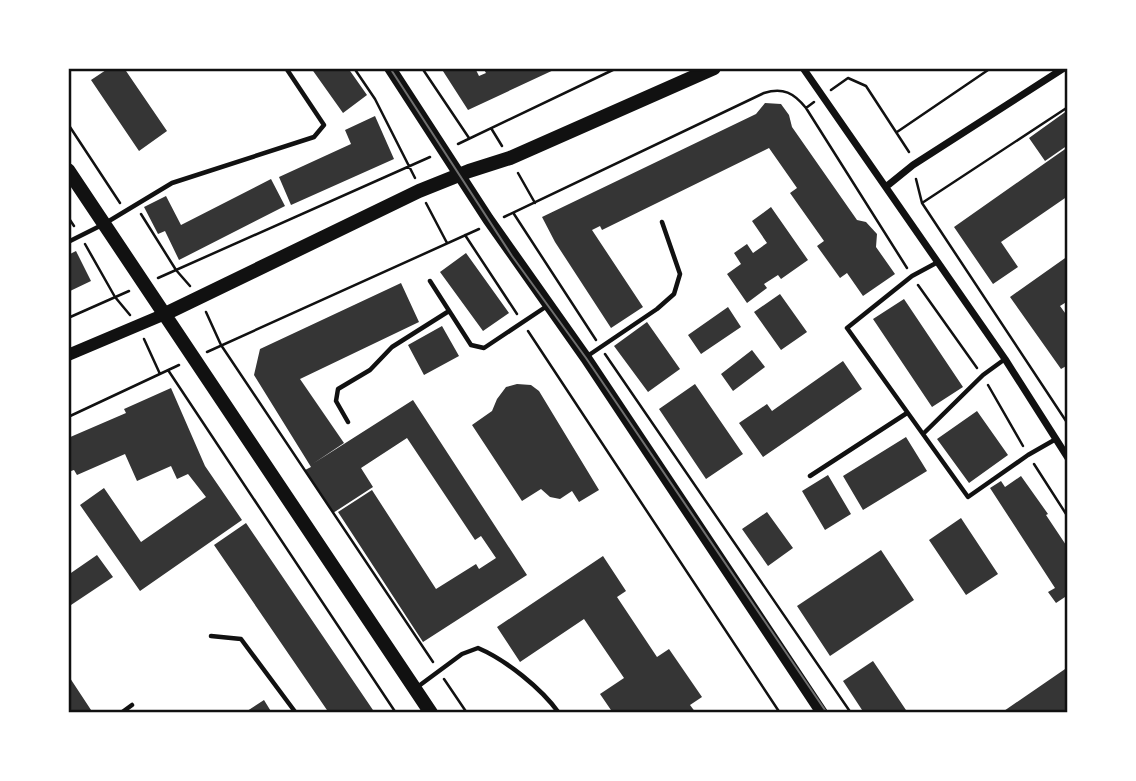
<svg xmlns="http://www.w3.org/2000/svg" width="1136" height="781" font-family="Barlow,sans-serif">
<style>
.building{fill:#353535}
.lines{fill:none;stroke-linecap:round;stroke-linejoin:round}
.path{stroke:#111;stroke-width:2.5}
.service{stroke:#111;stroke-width:4.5}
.minor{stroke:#111;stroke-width:7}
.secondary{stroke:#111;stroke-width:12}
.primary{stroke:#111;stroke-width:14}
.tram{stroke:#707070;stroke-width:2}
.neatline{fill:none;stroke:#111;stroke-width:2.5}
</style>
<rect width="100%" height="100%" fill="#fff"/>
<path class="building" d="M 109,68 L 124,68 L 167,131 L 139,151 L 91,80 Z
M 311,68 L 348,68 L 367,95 L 343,113 Z
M 441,68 L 475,68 L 479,76 L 486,73 L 483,68 L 558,68 L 468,110 Z
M 765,103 L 781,104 L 789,115 L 792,127 L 857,220 L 866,222 L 877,234 L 876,247 L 895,274 L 863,296 L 847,273 L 840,278 L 817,246 L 824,241 L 790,193 L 797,188 L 769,148 L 602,230 L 600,226 L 592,230 L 643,307 L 611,328 L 555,242 L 542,217 L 756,114 Z
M 1068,110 L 1068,145 L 1045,161 L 1029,138 Z
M 375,116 L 394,159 L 291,205 L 279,177 L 351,144 L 345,130 Z
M 1068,147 L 1068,196 L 1001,242 L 1018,267 L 993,284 L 954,227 Z
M 271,179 L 285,206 L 179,260 L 165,231 L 158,234 L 144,207 L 166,196 L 181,225 Z
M 771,207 L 808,260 L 781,279 L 778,275 L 764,284 L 767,288 L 747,303 L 727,274 L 741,264 L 734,253 L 747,244 L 753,253 L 767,243 L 752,221 Z
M 76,251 L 91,281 L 68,292 L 68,255 Z
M 466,253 L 509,313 L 483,331 L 440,272 Z
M 1068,256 L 1068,301 L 1060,306 L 1068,317 L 1068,365 L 1061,369 L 1010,297 Z
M 401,283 L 419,322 L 300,379 L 344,443 L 314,463 L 413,400 L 527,575 L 423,642 L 338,512 L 372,490 L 436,589 L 476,564 L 479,569 L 496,558 L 481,536 L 475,540 L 407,438 L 361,468 L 373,487 L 333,513 L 305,470 L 311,467 L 254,375 L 260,349 Z
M 780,294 L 807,332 L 781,350 L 754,312 Z
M 904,299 L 963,387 L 932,407 L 873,319 Z
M 728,307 L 741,327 L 701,354 L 688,335 Z
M 647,322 L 680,369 L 648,392 L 614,346 Z
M 442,326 L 459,356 L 424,375 L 408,345 Z
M 752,350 L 765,367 L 733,391 L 721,374 Z
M 843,361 L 862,389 L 763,457 L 739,423 L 767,404 L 772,411 Z
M 517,384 L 531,385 L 539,391 L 599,490 L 579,502 L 572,491 L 560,499 L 550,497 L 541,489 L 522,501 L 472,425 L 492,411 L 497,399 L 506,387 Z
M 695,384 L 743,454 L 706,479 L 659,409 Z
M 171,388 L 205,466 L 242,520 L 140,591 L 80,505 L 104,488 L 141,542 L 206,497 L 188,474 L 177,479 L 171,466 L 137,481 L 125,454 L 77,475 L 74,470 L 68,472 L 68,438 L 126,413 L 124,409 Z
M 977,411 L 1008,455 L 969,483 L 937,439 Z
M 906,437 L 927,471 L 863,510 L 843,476 Z
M 828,475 L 851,514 L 825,530 L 802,491 Z
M 1021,476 L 1048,514 L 1046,515 L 1068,548 L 1068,595 L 1056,603 L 1048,592 L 1055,588 L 990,488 L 1001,481 L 1005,487 Z
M 767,512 L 793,548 L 768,566 L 742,529 Z
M 961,518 L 998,574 L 966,595 L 929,540 Z
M 246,523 L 375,713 L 329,713 L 214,545 Z
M 881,550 L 914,600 L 830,656 L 797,606 Z
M 97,555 L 113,577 L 68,607 L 68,575 Z
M 603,556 L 626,591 L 617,597 L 657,657 L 669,649 L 702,697 L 690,705 L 696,713 L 613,713 L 600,694 L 624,678 L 584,619 L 520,662 L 497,627 Z
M 873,661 L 908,713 L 864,713 L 843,681 Z
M 1068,667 L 1068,712 L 1001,713 Z
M 68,675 L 93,713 L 68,713 Z
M 264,700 L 272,713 L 244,713 Z"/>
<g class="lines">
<path class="path" d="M 354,68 L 375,99 L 415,178
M 422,68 L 469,138
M 831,90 L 848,78 L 866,86 L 909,152
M 806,108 L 907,268
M 68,124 L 120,203
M 491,128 L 502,146
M 897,132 L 991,68
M 458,144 L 617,68
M 518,173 L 535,203
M 916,179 L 922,203 L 1068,424
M 426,203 L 447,243
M 922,203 L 1068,107
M 141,214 L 176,270 L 190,286
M 514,214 L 596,340
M 68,217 L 74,226
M 504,217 L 764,93 C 783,87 794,93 806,108 L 814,102
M 465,235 L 517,314
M 85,244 L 115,297 L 130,315
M 158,278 L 430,157
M 918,285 L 977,368
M 206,312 L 221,345 L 433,662
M 68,318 L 129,291
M 528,331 L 780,713
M 144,339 L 160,374
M 207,352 L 479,229
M 605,354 L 851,713
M 168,370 L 396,713
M 988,385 L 1023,446
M 68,417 L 179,365
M 1034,464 L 1068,517
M 444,679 L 467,713"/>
<path class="service" d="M 68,242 L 104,224 L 172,183 L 314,137 L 324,125 L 286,68
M 938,262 L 912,276 L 847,328 L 968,497 L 1028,455 L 1056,439
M 430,281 L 471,345 L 484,348 L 547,306
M 586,357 L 657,309 L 674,294 L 680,274 L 662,222
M 348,422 L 336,401 L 338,389 L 370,370 L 392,347 L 449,311
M 923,434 L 983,375 L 1005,359
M 810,476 L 907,413
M 211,636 L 241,639 L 296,713
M 416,688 L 462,654 L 478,648 C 506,660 541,688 559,713
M 121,713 L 132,705"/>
<path class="minor" d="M 803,68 L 1005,359 L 1068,458
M 887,186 L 913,165 L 1064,68"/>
<path class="secondary" d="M 390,68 L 488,219 L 586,358 L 822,713
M 68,355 L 165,314"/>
<path class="primary" d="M 68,170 L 431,713
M 165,314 L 419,191 L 469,171 L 510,158 L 714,68"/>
<path class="tram" d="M 390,68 L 512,256 L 586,358 L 827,713"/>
</g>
<rect width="1136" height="781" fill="none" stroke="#ffffff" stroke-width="140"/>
<rect x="70" y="70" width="996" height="641" class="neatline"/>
</svg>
